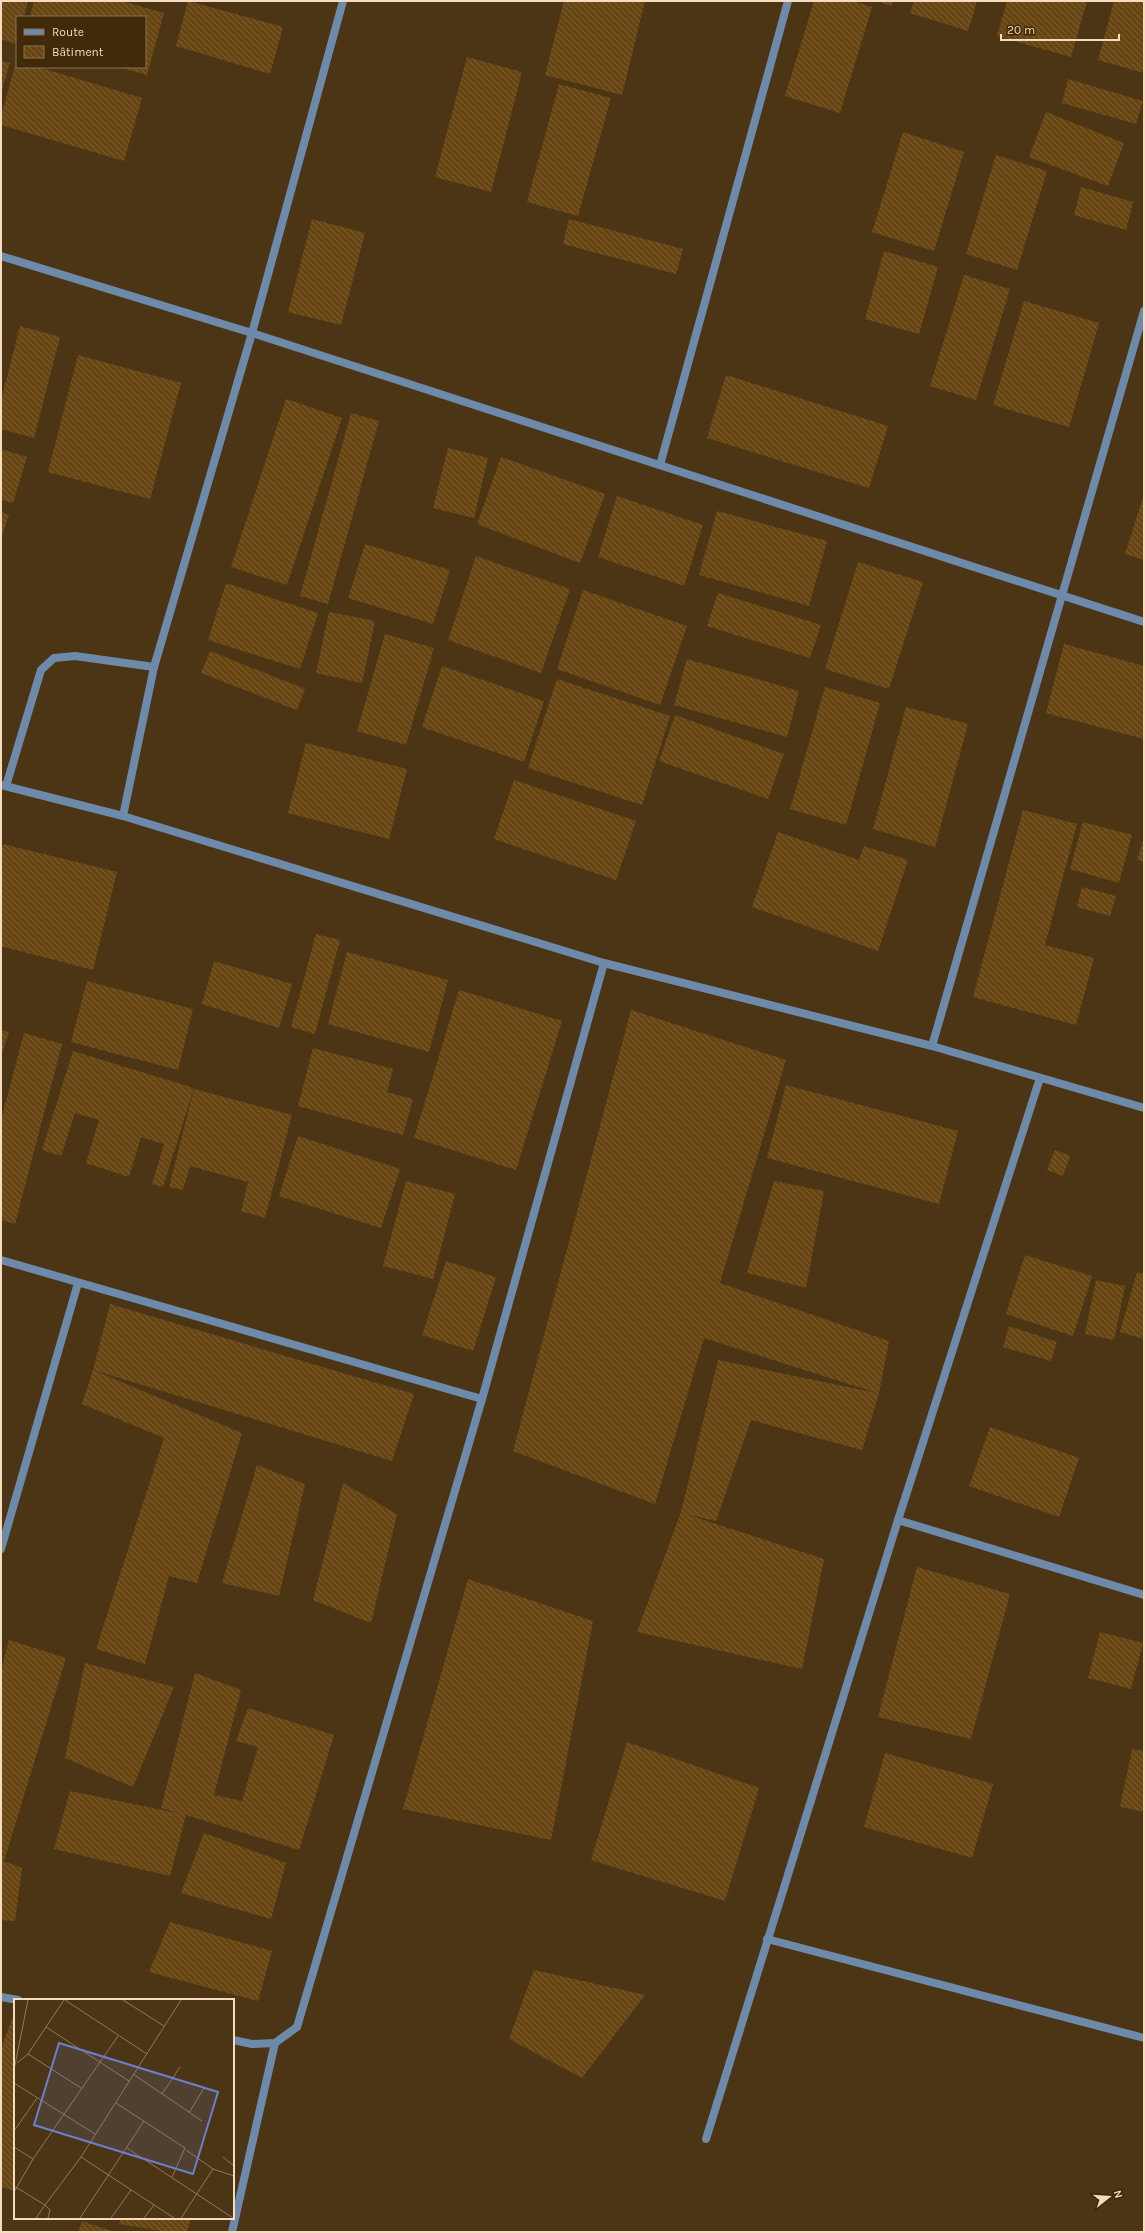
<svg xmlns="http://www.w3.org/2000/svg" width="1145" height="2233" font-family="Karla,sans-serif">
<style>
.building{fill:url(#building-back-hatch)}
.lines{fill:none;stroke-linecap:round;stroke-linejoin:round}
.lane{stroke:#6e8aab;stroke-width:8}
.street{stroke:#6e8aab;stroke-width:8}
.inset-road{fill:none;stroke:#907858;stroke-width:1}
.view{fill:#6980cf;fill-opacity:0.15;stroke:#6980cf;stroke-width:2}
.inset-edge{fill:none;stroke:#f5dcbe;stroke-width:2}
</style>
<defs>
<pattern id="building-back-hatch" width="6" height="6" patternUnits="userSpaceOnUse"><rect width="6" height="6" fill="#684613"/><path d="M-1 5l2 2M0 0l6 6M5-1l2 2" fill="none" stroke="#7e6034"/></pattern>
</defs>
<rect width="100%" height="100%" fill="#4c3514"/>
<path class="building" d="M 1,1 L 28,1 L 24,17 L 17,17 L 16,44 L 1,39 Z
M 34,1 L 122,1 L 164,13 L 147,75 L 119,67 L 145,67 L 145,17 L 30,17 Z
M 188,1 L 283,27 L 270,74 L 176,46 Z
M 564,1 L 645,1 L 622,95 L 545,75 Z
M 814,1 L 852,1 L 872,7 L 840,113 L 785,96 Z
M 877,1 L 893,1 L 891,6 Z
M 914,1 L 977,1 L 968,31 L 910,13 Z
M 1007,1 L 1087,1 L 1071,57 L 997,36 Z
M 1114,1 L 1144,1 L 1144,73 L 1098,60 Z
M 467,57 L 522,72 L 491,192 L 435,177 Z
M 17,59 L 17,67 L 38,67 L 142,98 L 124,161 L 1,125 L 1,116 Z
M 1,61 L 10,63 L 1,93 Z
M 1068,79 L 1143,101 L 1136,124 L 1062,103 Z
M 559,84 L 611,98 L 578,216 L 527,202 Z
M 1046,112 L 1124,143 L 1108,186 L 1029,157 Z
M 903,132 L 964,152 L 934,251 L 872,232 Z
M 996,155 L 1047,171 L 1017,270 L 966,254 Z
M 1081,187 L 1133,202 L 1126,230 L 1074,215 Z
M 312,219 L 365,233 L 341,325 L 288,312 Z
M 569,219 L 683,249 L 676,274 L 563,244 Z
M 884,251 L 938,267 L 919,334 L 865,319 Z
M 964,275 L 1010,289 L 976,400 L 930,386 Z
M 1024,301 L 1099,323 L 1069,427 L 993,405 Z
M 20,326 L 60,337 L 34,438 L 1,429 L 1,401 Z
M 78,355 L 181,383 L 150,499 L 48,472 Z
M 726,375 L 888,426 L 869,488 L 707,438 Z
M 286,399 L 342,418 L 287,585 L 231,567 Z
M 351,413 L 379,421 L 328,604 L 300,596 Z
M 448,448 L 488,458 L 474,518 L 433,508 Z
M 1,449 L 27,457 L 13,503 L 1,500 Z
M 501,457 L 605,494 L 580,563 L 477,524 Z
M 1144,494 L 1144,560 L 1125,554 Z
M 617,496 L 703,525 L 684,586 L 598,557 Z
M 717,511 L 827,541 L 809,606 L 699,575 Z
M 1,512 L 9,515 L 1,539 Z
M 365,544 L 450,570 L 433,624 L 348,598 Z
M 476,556 L 570,589 L 541,673 L 448,640 Z
M 858,562 L 923,582 L 889,689 L 825,669 Z
M 226,583 L 318,613 L 300,669 L 208,640 Z
M 583,590 L 687,626 L 660,705 L 557,669 Z
M 718,593 L 821,625 L 810,658 L 707,626 Z
M 329,612 L 375,621 L 362,683 L 316,673 Z
M 385,634 L 434,648 L 406,745 L 357,731 Z
M 1064,644 L 1144,666 L 1144,739 L 1046,713 Z
M 210,651 L 305,689 L 297,710 L 201,673 Z
M 687,659 L 799,691 L 787,737 L 674,705 Z
M 442,666 L 544,701 L 524,762 L 422,727 Z
M 557,679 L 670,716 L 642,805 L 528,768 Z
M 825,687 L 880,703 L 846,825 L 790,809 Z
M 906,707 L 968,724 L 935,847 L 873,829 Z
M 675,715 L 784,754 L 768,799 L 659,761 Z
M 306,743 L 407,769 L 389,839 L 288,813 Z
M 514,780 L 636,821 L 616,880 L 494,839 Z
M 1023,810 L 1077,824 L 1045,945 L 1094,958 L 1076,1025 L 973,997 Z
M 1083,822 L 1132,835 L 1119,883 L 1070,869 Z
M 778,832 L 859,860 L 864,846 L 908,860 L 878,951 L 752,907 Z
M 1144,837 L 1144,862 L 1137,860 Z
M 3,844 L 117,872 L 93,970 L 1,946 L 1,853 Z
M 1082,887 L 1116,896 L 1110,916 L 1077,907 Z
M 316,934 L 340,940 L 315,1034 L 291,1027 Z
M 347,952 L 448,980 L 429,1052 L 328,1024 Z
M 214,961 L 292,984 L 279,1028 L 202,1004 Z
M 87,981 L 193,1009 L 178,1070 L 71,1042 Z
M 459,990 L 562,1021 L 516,1170 L 414,1138 Z
M 631,1010 L 786,1060 L 720,1283 L 889,1341 L 879,1393 L 862,1450 L 751,1420 L 716,1521 L 685,1514 L 824,1559 L 802,1669 L 637,1632 L 681,1512 L 718,1360 L 877,1393 L 704,1338 L 655,1504 L 513,1451 Z
M 1,1030 L 9,1032 L 1,1056 Z
M 24,1033 L 62,1044 L 15,1224 L 1,1220 L 1,1120 Z
M 313,1048 L 393,1069 L 387,1092 L 413,1099 L 403,1135 L 298,1106 Z
M 73,1051 L 194,1088 L 163,1187 L 152,1184 L 164,1144 L 141,1137 L 129,1177 L 86,1163 L 99,1120 L 75,1113 L 61,1156 L 42,1150 Z
M 786,1085 L 958,1131 L 939,1204 L 767,1158 Z
M 194,1089 L 292,1115 L 265,1218 L 241,1211 L 248,1182 L 190,1166 L 183,1190 L 169,1187 Z
M 298,1136 L 400,1169 L 381,1228 L 279,1196 Z
M 1055,1150 L 1070,1156 L 1063,1176 L 1047,1170 Z
M 406,1181 L 455,1194 L 433,1279 L 383,1266 Z
M 774,1181 L 824,1191 L 806,1288 L 747,1273 Z
M 1025,1255 L 1092,1276 L 1073,1336 L 1006,1314 Z
M 446,1261 L 496,1277 L 473,1351 L 422,1335 Z
M 1137,1272 L 1144,1274 L 1144,1339 L 1120,1332 Z
M 1096,1280 L 1125,1286 L 1114,1340 L 1085,1334 Z
M 110,1304 L 414,1394 L 392,1461 L 93,1370 Z
M 1009,1326 L 1057,1342 L 1051,1361 L 1003,1347 Z
M 93,1370 L 242,1433 L 197,1583 L 169,1576 L 145,1664 L 96,1649 L 164,1438 L 82,1404 Z
M 990,1427 L 1079,1458 L 1059,1517 L 969,1486 Z
M 257,1465 L 305,1484 L 279,1596 L 222,1583 Z
M 343,1483 L 397,1514 L 371,1623 L 313,1600 Z
M 917,1567 L 1010,1594 L 971,1739 L 878,1717 Z
M 468,1579 L 593,1621 L 551,1840 L 403,1809 Z
M 1100,1632 L 1143,1643 L 1131,1689 L 1088,1678 Z
M 9,1640 L 66,1658 L 4,1861 L 22,1868 L 15,1921 L 1,1920 L 1,1671 Z
M 85,1663 L 174,1687 L 133,1787 L 65,1758 Z
M 195,1673 L 241,1690 L 214,1795 L 242,1801 L 258,1747 L 236,1741 L 248,1708 L 334,1735 L 299,1850 L 186,1815 L 170,1876 L 54,1849 L 70,1791 L 182,1814 L 161,1808 Z
M 627,1742 L 759,1788 L 725,1901 L 591,1860 Z
M 1132,1749 L 1144,1751 L 1144,1812 L 1120,1807 Z
M 885,1753 L 993,1784 L 972,1858 L 864,1827 Z
M 204,1833 L 286,1863 L 271,1919 L 181,1893 Z
M 170,1922 L 272,1951 L 258,2001 L 149,1972 Z
M 534,1970 L 645,1995 L 582,2078 L 509,2039 Z
M 15,2011 L 15,2191 L 1,2187 L 1,2048 Z
M 121,2218 L 191,2218 L 187,2232 L 167,2232 L 119,2224 Z
M 82,2221 L 115,2232 L 78,2232 Z"/>
<g class="lines">
<path class="lane" d="M 6,786 L 41,670 L 54,658 L 75,656 L 154,667"/>
<path class="street" d="M 1,256 L 252,333 L 1144,622
M 660,465 L 788,1
M 1,785 L 123,816 L 604,963 L 932,1046 L 1144,1108
M 123,816 L 154,667 L 252,333 L 343,1
M 932,1046 L 1144,311
M 1,1260 L 482,1399
M 898,1520 L 1144,1595
M 1,1549 L 78,1283
M 767,1939 L 1144,2038
M 1,1997 L 18,2000
M 233,2040 L 252,2044 L 275,2043 L 297,2027 L 482,1399 L 604,963
M 706,2139 L 898,1520 L 1040,1078
M 232,2232 L 275,2043"/>
</g>
<g transform="translate(14 1999)">
<rect width="220" height="220" fill="#4c3514"/>
<path class="inset-road" d="M 51,1 L 133,55M 109,1 L 150,27M 32,28 L 115,82M 14,55 L 50,1M 3,64 L 14,55 L 67,89M 0,71 L 14,1M 119,75 L 188,122M 0,84 L 81,135M 148,95 L 166,68M 102,104 L 171,149 L 158,178M 175,114 L 190,89M 0,132 L 23,99M 0,148 L 19,160M 113,149 L 219,219M 67,158 L 160,219M 209,158 L 220,167M 199,170 L 220,177M 0,187 L 31,206 L 67,158 L 167,1M 0,193 L 19,160 L 104,37M 22,219 L 31,206 L 36,211 L 34,219M 66,219 L 130,122M 97,219 L 117,191M 130,219 L 140,206M 167,219 L 199,170 L 172,151"/>
<path class="view" d="M 45,44 L 204,93 L 179,175 L 20,126 Z"/>
<rect width="220" height="220" class="inset-edge"/>
</g>
<rect width="1145" height="2233" fill="none" stroke="#f5dcbe" stroke-width="4"/>
<rect x="16" y="16" width="130" height="52" fill="#412a08" stroke="#897151"/>
<rect x="24" y="29" width="20" height="6" fill="#6e8aab" stroke="#897151"/>
<text x="52" y="36" font-size="12" fill="#f5dcbe">Route</text>
<rect x="24" y="46" width="20" height="12" fill="url(#building-back-hatch)" stroke="#897151"/>
<text x="52" y="56" font-size="12" fill="#f5dcbe">Bâtiment</text>
<g transform="translate(1109 2197) rotate(73)" stroke="#412a08" stroke-width="3" paint-order="stroke">
<path d="M0-3L7 15L0 10L-7 15Z" fill="#f5dcbe"/>
<text y="-6" font-size="11" font-weight="bold" text-anchor="middle" fill="#f5dcbe">N</text>
</g>
<path d="M1001 34v6h118v-6" fill="none" stroke="#f5dcbe" stroke-width="2"/>
<text x="1007" y="34" font-size="12" fill="#f5dcbe" stroke="#412a08" stroke-width="3" paint-order="stroke">20 m</text>
</svg>
